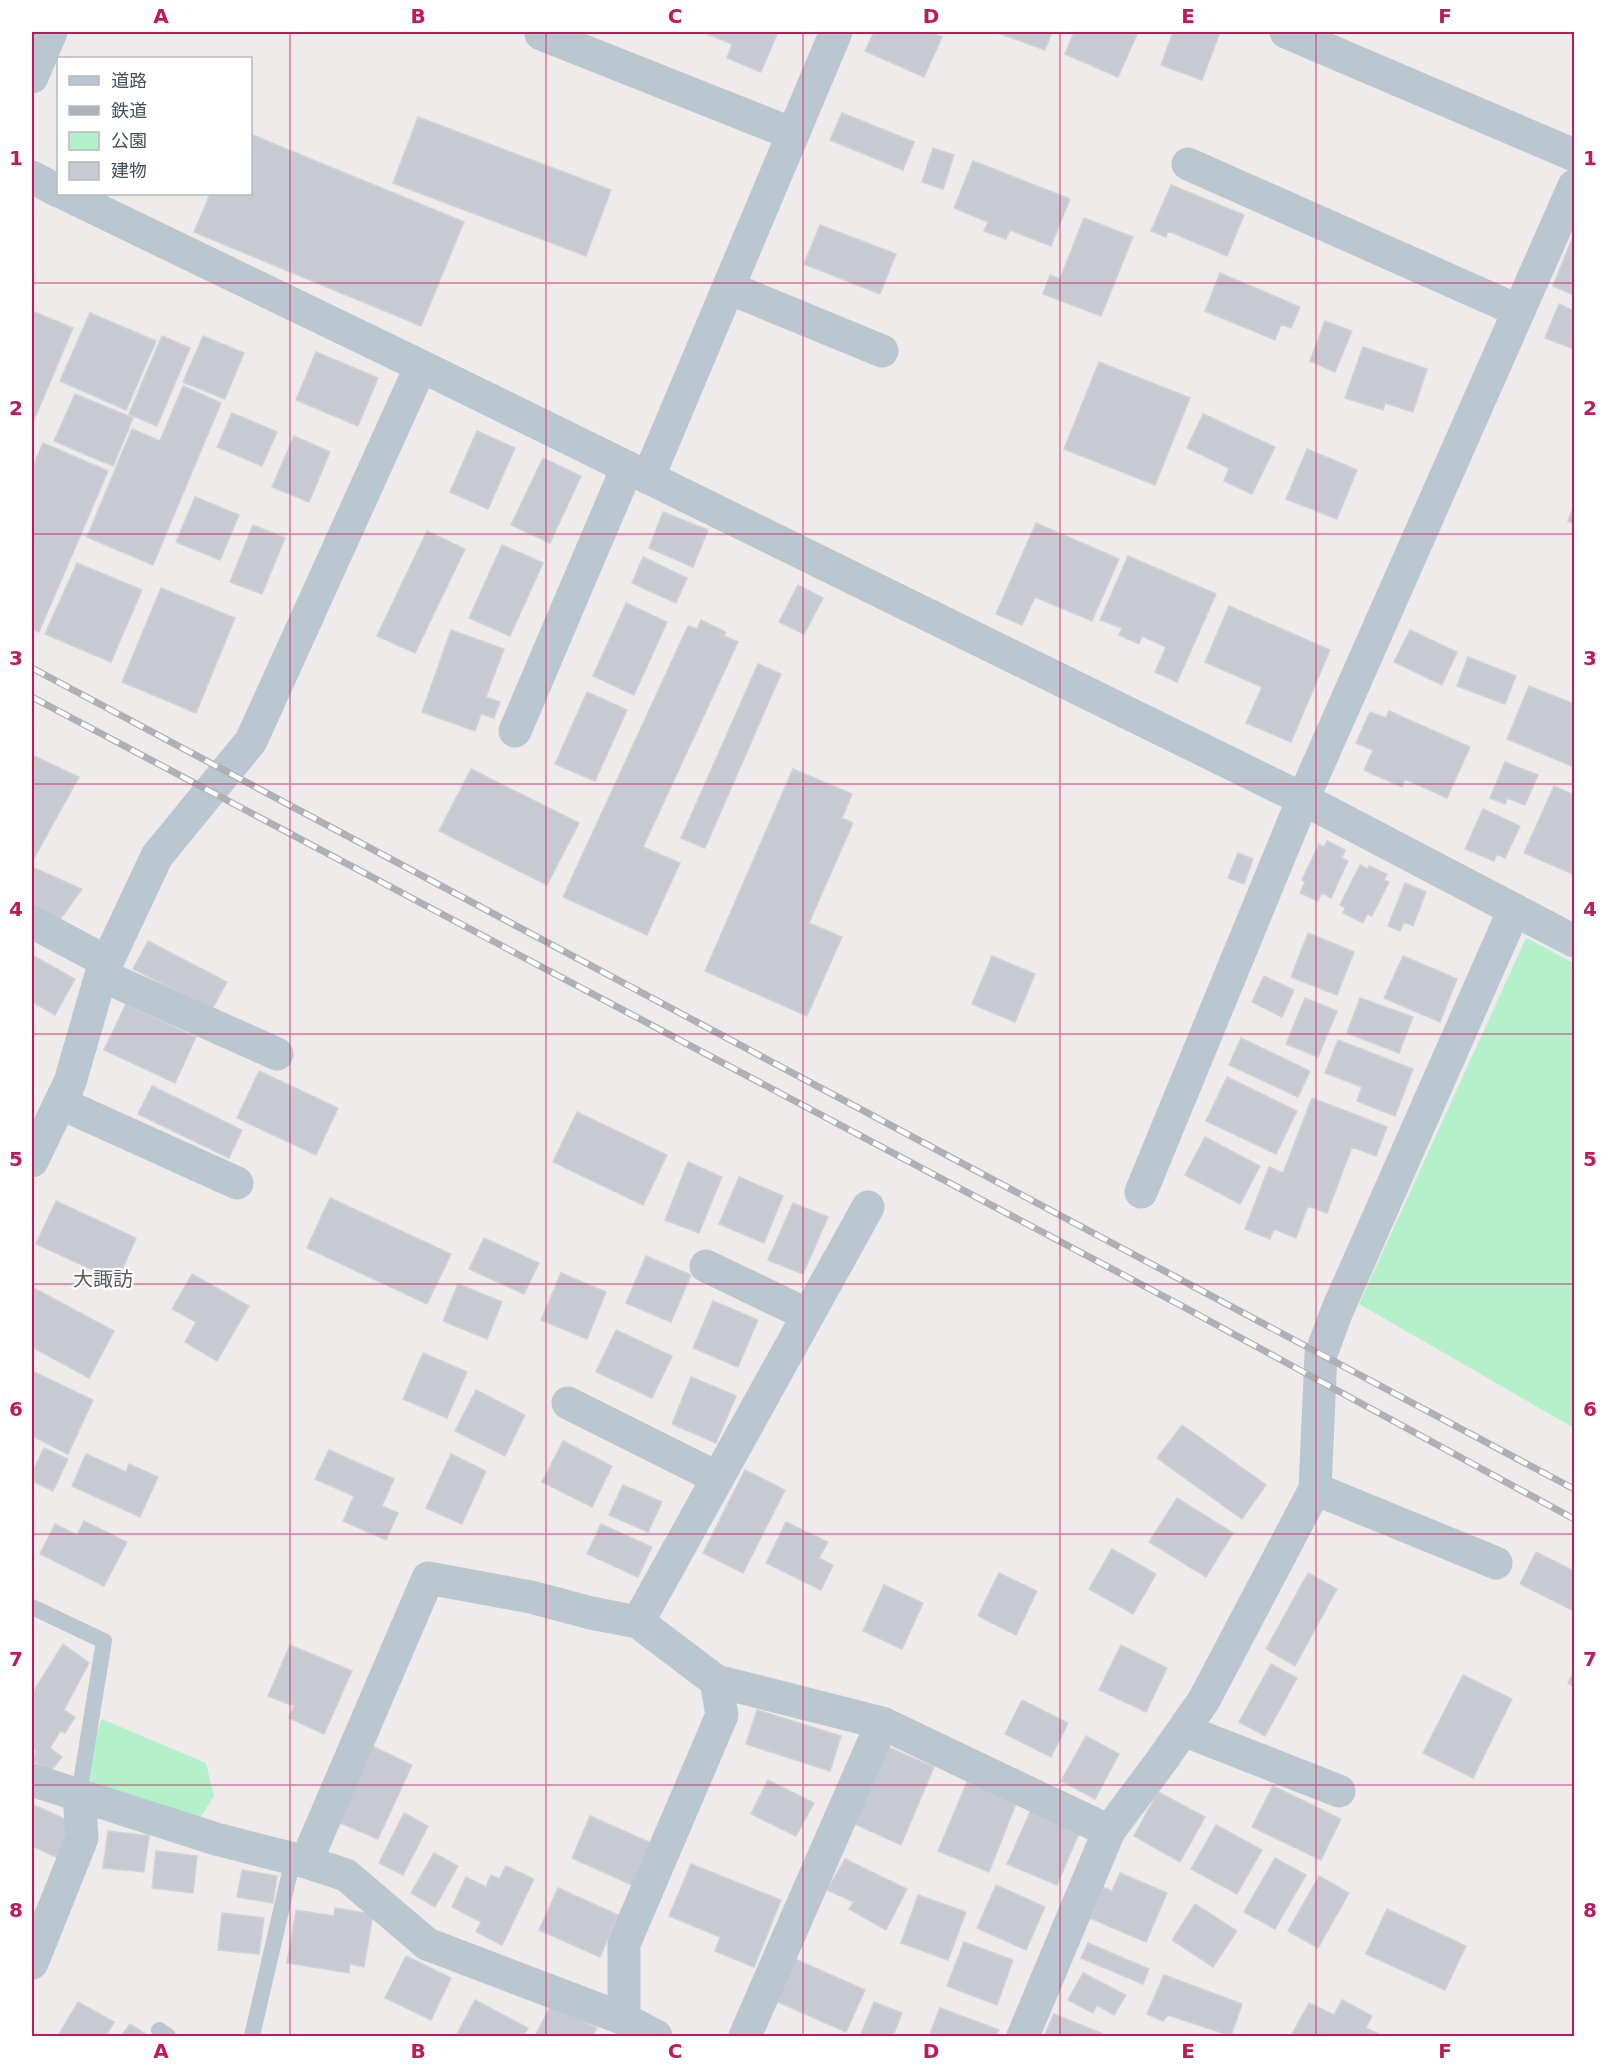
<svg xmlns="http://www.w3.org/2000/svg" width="1606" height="2068" font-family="'DejaVu Sans','Noto Sans JP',sans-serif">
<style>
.green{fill:#b4f1ca}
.building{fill:#c7cad2;stroke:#cfd2d8;stroke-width:1.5}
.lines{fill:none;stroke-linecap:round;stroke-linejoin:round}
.service{stroke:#bbc7d0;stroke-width:16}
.minor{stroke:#bbc7d0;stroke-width:33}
.rail-casing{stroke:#adb1b7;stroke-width:7}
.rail{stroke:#fff;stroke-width:4.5;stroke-dasharray:14;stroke-linecap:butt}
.grid{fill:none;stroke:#c2185b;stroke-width:1.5;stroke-opacity:0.55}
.labels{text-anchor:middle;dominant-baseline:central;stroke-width:4.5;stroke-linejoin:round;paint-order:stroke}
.quarter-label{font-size:20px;fill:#585c61;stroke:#fff}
.neatline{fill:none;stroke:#c2185b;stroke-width:2}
.grid-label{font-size:20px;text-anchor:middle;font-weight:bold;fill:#c2185b}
</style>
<rect width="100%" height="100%" fill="#efebeb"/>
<path class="green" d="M 1526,938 L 1574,963 L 1574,1428 L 1359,1304 Z
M 102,1719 L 206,1763 L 214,1796 L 198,1821 L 99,1788 L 82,1773 Z"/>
<path class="building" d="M 702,32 L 778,32 L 761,72 L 727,58 L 732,44 Z
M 874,32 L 930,32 L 942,37 L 924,77 L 865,51 Z
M 995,32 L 1052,32 L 1045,50 Z
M 1074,32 L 1138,32 L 1118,77 L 1065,54 Z
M 1173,32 L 1220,32 L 1202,80 L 1161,65 Z
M 842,113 L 914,142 L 903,170 L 830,140 Z
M 418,117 L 611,190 L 586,256 L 393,183 Z
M 250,134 L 464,222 L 421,326 L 194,232 L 210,194 L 250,194 Z
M 933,148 L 954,155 L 943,189 L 922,182 Z
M 973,161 L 1070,199 L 1051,246 L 1010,230 L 1006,239 L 984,231 L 988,222 L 954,208 Z
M 1171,185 L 1244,215 L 1227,256 L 1168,231 L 1166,237 L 1151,231 Z
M 1084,218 L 1133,237 L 1101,316 L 1043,294 L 1050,275 L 1060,279 Z
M 820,225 L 896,254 L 880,294 L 804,264 Z
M 1574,234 L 1574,295 L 1553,286 Z
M 1220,273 L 1300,307 L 1291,328 L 1281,324 L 1275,340 L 1205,311 Z
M 1559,304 L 1574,311 L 1574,349 L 1545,338 Z
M 32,311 L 73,328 L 32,425 Z
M 90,313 L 156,341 L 126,410 L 60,381 Z
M 1325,321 L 1352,331 L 1335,372 L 1310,361 Z
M 162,336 L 190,348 L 157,426 L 129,414 Z
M 203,336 L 244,353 L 225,399 L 183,382 Z
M 1363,347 L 1427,369 L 1413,412 L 1385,403 L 1383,410 L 1345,398 Z
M 316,352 L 378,378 L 358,426 L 296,400 Z
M 1099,362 L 1190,398 L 1155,485 L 1064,449 Z
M 183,386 L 221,403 L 153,565 L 87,537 L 132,429 L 160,441 Z
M 75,394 L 133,418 L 113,466 L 54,441 Z
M 232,413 L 277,432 L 262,466 L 217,447 Z
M 1203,414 L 1275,447 L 1252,494 L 1224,481 L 1229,468 L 1187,448 Z
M 477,431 L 515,448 L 488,509 L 450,492 Z
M 294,436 L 330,452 L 309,502 L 272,487 Z
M 43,443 L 108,471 L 39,632 L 32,629 L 32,469 Z
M 1307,449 L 1357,470 L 1337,519 L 1286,499 Z
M 543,458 L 581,476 L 550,543 L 511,525 Z
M 195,497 L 239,515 L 220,560 L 176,542 Z
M 1574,505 L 1574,524 L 1568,521 Z
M 663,512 L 708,530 L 693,567 L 649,548 Z
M 1036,523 L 1119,559 L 1092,621 L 1035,597 L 1022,625 L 996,614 Z
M 253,525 L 285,538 L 262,594 L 230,582 Z
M 427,531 L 465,549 L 415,653 L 377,636 Z
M 502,545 L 543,563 L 510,636 L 469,618 Z
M 1128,556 L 1216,594 L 1177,682 L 1155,672 L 1166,647 L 1142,636 L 1139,644 L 1119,635 L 1122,628 L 1100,620 Z
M 643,557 L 687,578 L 676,603 L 632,583 Z
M 77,563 L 142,590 L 111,662 L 45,634 Z
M 798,585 L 823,598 L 804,634 L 779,622 Z
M 161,588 L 235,618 L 196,713 L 122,682 Z
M 626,603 L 667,622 L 634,695 L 593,676 Z
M 1229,606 L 1330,650 L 1291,742 L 1246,723 L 1262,687 L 1205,662 Z
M 701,620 L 726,632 L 724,636 L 738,642 L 643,847 L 680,863 L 647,935 L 563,897 L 688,626 L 697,629 Z
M 451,630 L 504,649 L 486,697 L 500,702 L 494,718 L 481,714 L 475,731 L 422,712 Z
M 1410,630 L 1457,652 L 1442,685 L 1394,662 Z
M 1468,657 L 1516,676 L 1505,704 L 1457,686 Z
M 758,664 L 781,674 L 705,848 L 681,838 Z
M 1529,686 L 1574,704 L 1574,767 L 1507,739 Z
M 587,692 L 627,710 L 595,781 L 555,764 Z
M 1389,711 L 1470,747 L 1447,798 L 1405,779 L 1402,787 L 1364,770 L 1373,750 L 1356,743 L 1370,712 L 1386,718 Z
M 32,755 L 79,777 L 32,862 Z
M 1505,762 L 1538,775 L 1525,805 L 1507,798 L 1505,804 L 1490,798 Z
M 471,769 L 579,823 L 547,885 L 439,831 Z
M 793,769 L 852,794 L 842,818 L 853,823 L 809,923 L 842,937 L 807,1016 L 705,971 Z
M 1554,786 L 1574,795 L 1574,869 L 1573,874 L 1524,853 Z
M 1483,809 L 1520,826 L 1505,858 L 1497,854 L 1494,861 L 1465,849 Z
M 1327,841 L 1345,850 L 1342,858 L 1348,861 L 1331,898 L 1322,893 L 1318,901 L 1300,893 L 1305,882 L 1302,880 L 1319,844 L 1324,847 Z
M 1238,853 L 1253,859 L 1244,884 L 1228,878 Z
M 1360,865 L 1368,869 L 1369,866 L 1387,874 L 1384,880 L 1389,882 L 1372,916 L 1367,914 L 1363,923 L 1343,913 L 1345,908 L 1340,905 Z
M 32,867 L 82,889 L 59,921 L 32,906 Z
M 1405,883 L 1426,892 L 1413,926 L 1404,922 L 1400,931 L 1388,926 Z
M 1308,933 L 1354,952 L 1337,995 L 1291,977 Z
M 148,941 L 227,982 L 212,1009 L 133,969 Z
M 32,955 L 75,979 L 55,1015 L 32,1002 Z
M 992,956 L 1035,974 L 1015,1022 L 972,1004 Z
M 1403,956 L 1457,979 L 1440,1022 L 1384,998 Z
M 1264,976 L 1294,990 L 1282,1017 L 1252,1002 Z
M 1305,998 L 1337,1011 L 1318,1057 L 1286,1044 Z
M 1360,998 L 1413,1017 L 1399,1053 L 1347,1033 Z
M 126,1004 L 196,1037 L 175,1083 L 104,1050 Z
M 1241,1038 L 1310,1071 L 1298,1097 L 1229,1065 Z
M 1338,1040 L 1413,1069 L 1395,1116 L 1357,1101 L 1362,1087 L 1325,1073 Z
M 259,1071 L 338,1108 L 316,1155 L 237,1118 Z
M 1227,1077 L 1297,1111 L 1276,1154 L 1206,1121 Z
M 152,1086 L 242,1130 L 229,1158 L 138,1114 Z
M 1312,1098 L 1387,1127 L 1376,1156 L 1352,1147 L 1327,1213 L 1308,1206 L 1296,1238 L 1274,1229 L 1270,1239 L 1245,1229 L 1269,1167 L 1283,1173 Z
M 577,1112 L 667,1155 L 643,1205 L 553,1162 Z
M 1205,1137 L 1260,1166 L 1240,1204 L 1185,1175 Z
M 688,1162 L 722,1177 L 699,1233 L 665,1220 Z
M 739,1177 L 783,1196 L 764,1243 L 719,1224 Z
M 330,1198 L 451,1254 L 427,1304 L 307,1248 Z
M 56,1201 L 136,1238 L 117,1281 L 36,1244 Z
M 793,1203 L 828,1217 L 803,1274 L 768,1260 Z
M 484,1238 L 539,1263 L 524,1294 L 469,1269 Z
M 646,1256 L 691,1275 L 671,1322 L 626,1303 Z
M 561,1273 L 606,1292 L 587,1339 L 541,1320 Z
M 192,1274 L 249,1306 L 217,1361 L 185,1342 L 196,1322 L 172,1309 Z
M 458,1284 L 502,1302 L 487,1339 L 443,1321 Z
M 32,1287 L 114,1331 L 89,1378 L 32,1347 Z
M 713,1301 L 758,1320 L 738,1367 L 693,1348 Z
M 616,1330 L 672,1356 L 652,1398 L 596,1372 Z
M 423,1353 L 467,1372 L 447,1418 L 403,1399 Z
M 32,1371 L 93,1400 L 68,1454 L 32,1436 Z
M 691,1377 L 736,1396 L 716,1443 L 672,1424 Z
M 476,1390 L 525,1415 L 505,1456 L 455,1431 Z
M 1182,1425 L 1266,1485 L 1242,1519 L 1157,1458 Z
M 563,1441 L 612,1466 L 592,1507 L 542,1482 Z
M 44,1448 L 68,1459 L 53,1491 L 32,1481 L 32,1465 L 35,1467 Z
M 329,1450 L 394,1479 L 382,1506 L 398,1513 L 386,1540 L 343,1521 L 354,1496 L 315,1479 Z
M 86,1454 L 126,1472 L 129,1464 L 158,1477 L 140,1517 L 72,1486 Z
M 451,1454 L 486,1471 L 462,1524 L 426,1508 Z
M 745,1470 L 785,1490 L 743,1573 L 703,1553 Z
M 623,1485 L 662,1502 L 648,1532 L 609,1515 Z
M 1177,1498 L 1233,1533 L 1206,1577 L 1149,1542 Z
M 84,1521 L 127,1542 L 104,1586 L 40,1554 L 55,1524 L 77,1535 Z
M 786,1522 L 828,1542 L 819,1558 L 833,1565 L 821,1590 L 766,1563 Z
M 601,1524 L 652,1547 L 638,1577 L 587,1554 Z
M 1112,1549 L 1156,1574 L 1133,1614 L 1089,1589 Z
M 1536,1552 L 1574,1571 L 1574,1611 L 1520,1584 Z
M 999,1573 L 1037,1591 L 1016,1635 L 978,1616 Z
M 1308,1573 L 1337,1589 L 1295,1666 L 1266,1649 Z
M 884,1585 L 923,1603 L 902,1649 L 863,1631 Z
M 63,1644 L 89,1663 L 64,1710 L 75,1717 L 65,1733 L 60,1731 L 50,1748 L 62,1757 L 51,1771 L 32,1761 L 36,1751 L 32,1748 L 32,1694 Z
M 290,1645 L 352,1671 L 324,1734 L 289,1718 L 294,1706 L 268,1696 Z
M 1121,1645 L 1167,1668 L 1146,1712 L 1099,1690 Z
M 1271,1664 L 1297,1678 L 1265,1736 L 1239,1722 Z
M 1574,1671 L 1574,1687 L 1568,1683 Z
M 1463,1675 L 1512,1699 L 1473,1778 L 1423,1753 Z
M 1022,1700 L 1068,1723 L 1051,1757 L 1005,1734 Z
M 757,1710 L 841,1736 L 830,1771 L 746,1744 Z
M 1086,1736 L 1119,1754 L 1095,1799 L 1061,1781 Z
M 372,1746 L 412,1765 L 378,1839 L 338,1822 Z
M 888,1747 L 934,1767 L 901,1845 L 855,1824 Z
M 768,1780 L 814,1803 L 796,1836 L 751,1814 Z
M 967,1782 L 1017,1801 L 989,1872 L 938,1851 Z
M 1273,1786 L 1341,1819 L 1321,1860 L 1252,1827 Z
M 1158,1792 L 1205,1817 L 1180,1862 L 1134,1836 Z
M 34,1805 L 74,1823 L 58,1858 L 32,1846 L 32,1811 Z
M 1031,1810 L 1080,1831 L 1057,1885 L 1007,1864 Z
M 404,1813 L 428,1826 L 403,1875 L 379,1863 Z
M 590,1816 L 651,1843 L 632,1885 L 572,1858 Z
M 1216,1825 L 1262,1850 L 1237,1894 L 1191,1869 Z
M 108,1831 L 149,1836 L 144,1872 L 103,1868 Z
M 156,1851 L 197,1856 L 193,1893 L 152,1888 Z
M 434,1853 L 458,1866 L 435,1907 L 411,1893 Z
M 1275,1858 L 1306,1875 L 1275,1929 L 1244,1912 Z
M 845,1859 L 907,1889 L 886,1930 L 849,1909 L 854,1902 L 827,1890 Z
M 691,1864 L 781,1900 L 754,1967 L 715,1951 L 720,1937 L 669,1916 Z
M 506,1866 L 534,1879 L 502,1945 L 476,1932 L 481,1922 L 452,1907 L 466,1877 L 486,1887 L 491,1875 L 499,1879 Z
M 242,1870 L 277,1876 L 273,1903 L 237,1897 Z
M 1120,1873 L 1167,1893 L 1146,1942 L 1090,1918 L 1103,1887 L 1112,1891 Z
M 1319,1876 L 1349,1893 L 1318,1948 L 1288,1931 Z
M 996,1885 L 1045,1907 L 1026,1950 L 977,1928 Z
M 558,1888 L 618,1915 L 600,1957 L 539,1930 Z
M 918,1895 L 966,1912 L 948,1960 L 901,1943 Z
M 1195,1904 L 1237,1931 L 1213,1967 L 1172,1940 Z
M 335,1908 L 373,1914 L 364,1967 L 350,1964 L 349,1973 L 287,1963 L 296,1910 L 334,1916 Z
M 1387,1909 L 1466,1946 L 1445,1990 L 1366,1954 Z
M 222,1913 L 264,1918 L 259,1954 L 218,1950 Z
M 964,1942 L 1013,1960 L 997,2005 L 947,1986 Z
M 1088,1943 L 1149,1969 L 1143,1984 L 1081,1958 Z
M 406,1956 L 451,1978 L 431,2020 L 385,1998 Z
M 795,1959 L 865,1990 L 846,2032 L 776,2001 Z
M 1083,1973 L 1126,1995 L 1114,2015 L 1097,2005 L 1093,2013 L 1068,2000 Z
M 1164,1975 L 1242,2004 L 1231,2036 L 1168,2015 L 1163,2021 L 1147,2014 Z
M 475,2000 L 528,2028 L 524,2036 L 456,2036 Z
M 1342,2000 L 1372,2016 L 1366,2028 L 1384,2036 L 1291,2036 L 1309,2003 L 1334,2015 Z
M 78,2002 L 114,2022 L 106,2036 L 64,2036 L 59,2034 Z
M 874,2002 L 902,2013 L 893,2036 L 860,2036 Z
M 551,2005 L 597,2028 L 592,2036 L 535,2036 Z
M 940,2008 L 999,2030 L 996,2036 L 929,2036 Z
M 1054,2014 L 1103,2034 L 1102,2036 L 1044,2036 Z
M 130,2024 L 149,2036 L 121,2036 Z"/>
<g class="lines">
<path class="service" d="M 32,1607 L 104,1641 L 79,1794
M 159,2030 L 168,2036
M 252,2036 L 293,1859"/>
<path class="minor" d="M 1286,32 L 1574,155
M 541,34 L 793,134
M 32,77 L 51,32
M 1188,164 L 1519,311
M 32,177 L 58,191
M 65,194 L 421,366 L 1303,799 L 1574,941
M 729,288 L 882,351
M 648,478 L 836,32
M 515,731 L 627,468
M 32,922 L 107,962
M 101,975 L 277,1054
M 60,1103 L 237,1183
M 32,1161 L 70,1082 L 101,975 L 157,856 L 251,741 L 421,366
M 1141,1192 L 1303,799 L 1574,186
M 706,1266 L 808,1315
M 568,1403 L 718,1478
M 1315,1489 L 1496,1563
M 638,1622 L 591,1613 L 531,1597 L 428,1578 L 306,1862 L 346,1875 L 427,1944 L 624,2019 L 656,2036
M 716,1681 L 882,1723 L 745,2036
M 882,1723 L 1109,1831
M 1183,1730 L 1339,1791
M 32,1780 L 216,1839 L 306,1862
M 32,1963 L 82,1838 L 79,1794
M 624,2019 L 624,1944 L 722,1715 L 716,1681 L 638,1622 L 868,1207
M 1023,2036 L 1109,1831 L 1162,1760 L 1204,1700 L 1315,1489 L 1321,1354 L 1337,1311 L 1514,910"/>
<defs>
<path id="rail" d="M 32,668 L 1574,1489
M 32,697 L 1180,1305 L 1574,1519"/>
</defs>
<use href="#rail" class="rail-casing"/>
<use href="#rail" class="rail"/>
</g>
<path class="grid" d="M 290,32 L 290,2036M 546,32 L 546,2036M 803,32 L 803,2036M 1060,32 L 1060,2036M 1316,32 L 1316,2036M 32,283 L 1574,283M 32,534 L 1574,534M 32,784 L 1574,784M 32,1034 L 1574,1034M 32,1284 L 1574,1284M 32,1534 L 1574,1534M 32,1785 L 1574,1785"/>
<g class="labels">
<g class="quarter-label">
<text x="103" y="1279">大諏訪</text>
</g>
</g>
<rect width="1606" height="2068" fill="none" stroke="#ffffff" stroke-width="66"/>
<rect x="57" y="57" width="195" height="138" fill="#ffffff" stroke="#b4b9bd" stroke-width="1.5"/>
<rect x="69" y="76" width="30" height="9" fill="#bbc7d0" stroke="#b4b9bd" stroke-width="1.5"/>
<text x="111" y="87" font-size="18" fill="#43505a">道路</text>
<rect x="69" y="106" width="30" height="9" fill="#adb1b7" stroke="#b4b9bd" stroke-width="1.5"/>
<text x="111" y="117" font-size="18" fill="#43505a">鉄道</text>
<rect x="69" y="132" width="30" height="18" fill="#b4f1ca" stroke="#b4b9bd" stroke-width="1.5"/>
<text x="111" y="147" font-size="18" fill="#43505a">公園</text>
<rect x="69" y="162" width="30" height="18" fill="#c7cad2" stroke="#b4b9bd" stroke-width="1.5"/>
<text x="111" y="177" font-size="18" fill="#43505a">建物</text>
<rect x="33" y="33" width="1540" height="2002" class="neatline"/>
<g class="grid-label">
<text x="161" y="23">A</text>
<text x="418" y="23">B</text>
<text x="675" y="23">C</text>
<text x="931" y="23">D</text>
<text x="1188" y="23">E</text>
<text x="1445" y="23">F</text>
<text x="16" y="165">1</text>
<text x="1590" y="165">1</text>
<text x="16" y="415">2</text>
<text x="1590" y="415">2</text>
<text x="16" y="665">3</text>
<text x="1590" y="665">3</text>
<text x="16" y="916">4</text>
<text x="1590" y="916">4</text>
<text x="16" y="1166">5</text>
<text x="1590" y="1166">5</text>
<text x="16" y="1416">6</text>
<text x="1590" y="1416">6</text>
<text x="16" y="1666">7</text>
<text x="1590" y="1666">7</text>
<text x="16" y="1917">8</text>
<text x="1590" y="1917">8</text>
<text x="161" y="2058">A</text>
<text x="418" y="2058">B</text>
<text x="675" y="2058">C</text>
<text x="931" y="2058">D</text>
<text x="1188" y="2058">E</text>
<text x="1445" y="2058">F</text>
</g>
</svg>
